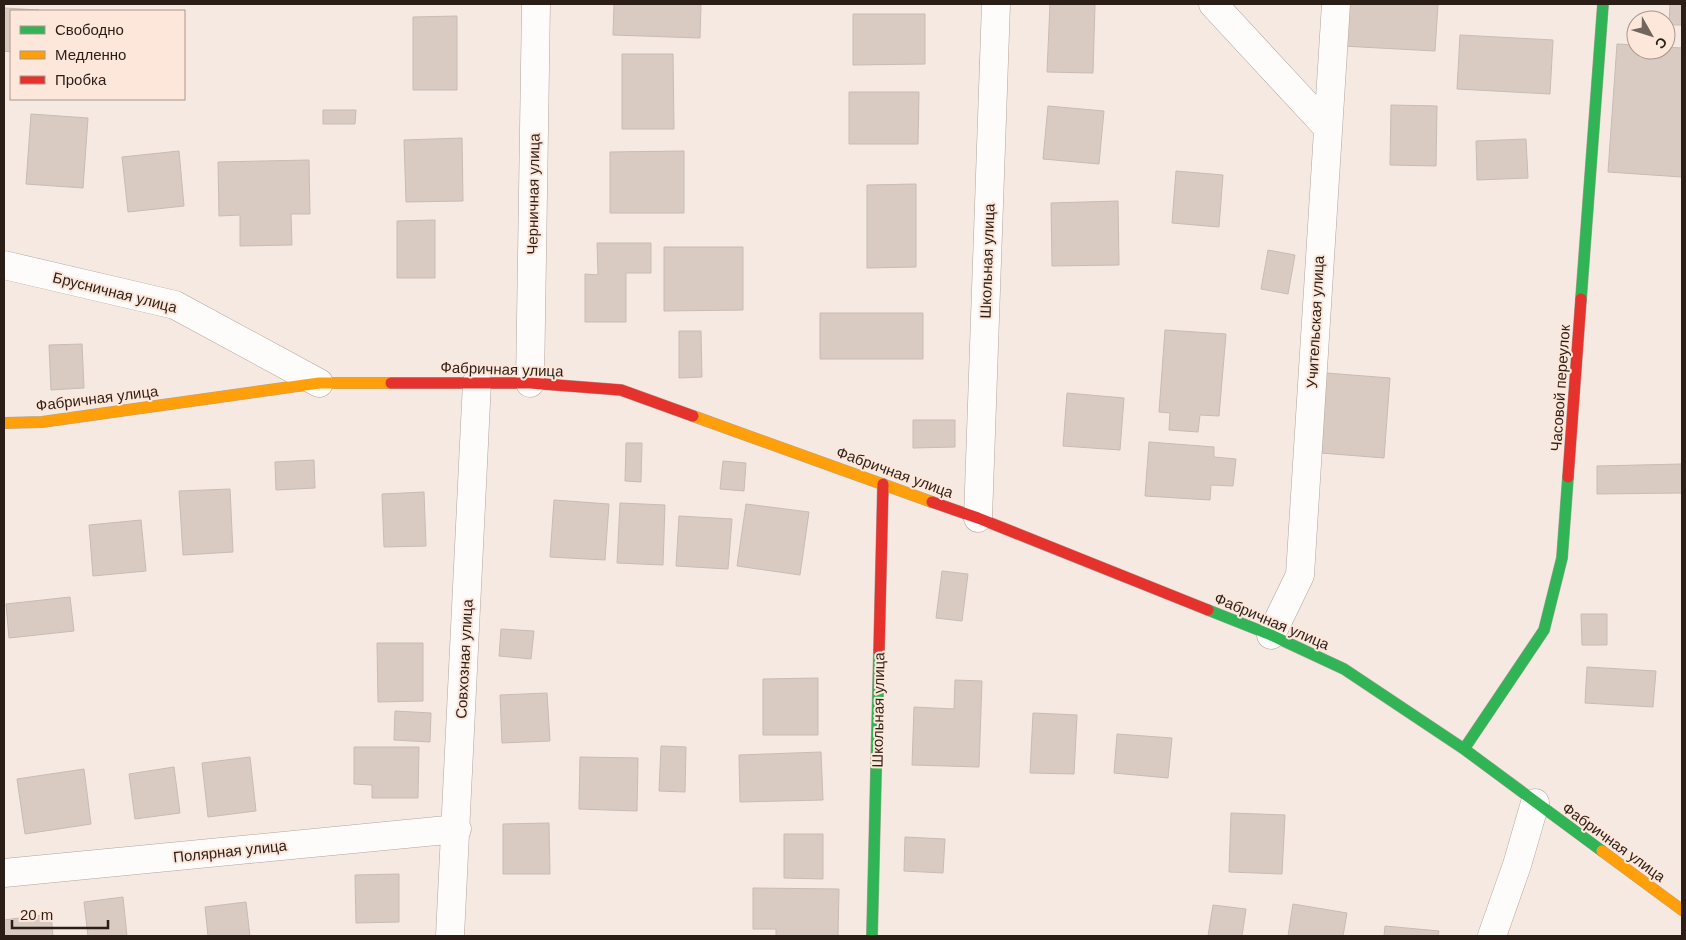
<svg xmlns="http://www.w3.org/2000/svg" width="1686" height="940" font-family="Helvetica,sans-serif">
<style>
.building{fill:#dacbc2;stroke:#c7bcb5}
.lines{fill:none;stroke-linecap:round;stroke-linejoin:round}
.street-casing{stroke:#b0a59e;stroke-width:29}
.fast-casing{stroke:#b0a59e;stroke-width:12}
.slow-casing{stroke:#b0a59e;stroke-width:12}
.jam-casing{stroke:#b0a59e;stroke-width:12}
.street{stroke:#fefcfb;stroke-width:28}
.fast{stroke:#30b455;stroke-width:11}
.slow{stroke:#ff9f0a;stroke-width:11}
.jam{stroke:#e5322d;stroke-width:11}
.labels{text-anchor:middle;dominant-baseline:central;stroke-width:4;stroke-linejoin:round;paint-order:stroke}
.street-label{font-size:15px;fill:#2b1e16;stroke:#fde7da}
</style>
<rect width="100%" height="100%" fill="#f5e9e2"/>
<path class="building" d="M 614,4 L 701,4 L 700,38 L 613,35 Z
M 1050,4 L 1095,4 L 1093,73 L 1047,72 Z
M 1345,4 L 1438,4 L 1435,51 L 1342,46 Z
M 1670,4 L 1682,4 L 1682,25 L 1669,25 Z
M 4,8 L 39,10 L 11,11 L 11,52 L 4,51 Z
M 853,14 L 925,14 L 925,64 L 853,65 Z
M 457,16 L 457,90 L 413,90 L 413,17 Z
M 1460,35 L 1553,40 L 1550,94 L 1457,89 Z
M 1617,44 L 1636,45 L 1636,50 L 1666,50 L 1666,47 L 1682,48 L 1682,177 L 1608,172 Z
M 622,54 L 673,54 L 674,129 L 622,129 Z
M 849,92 L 919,92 L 918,144 L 849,144 Z
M 1391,105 L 1437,106 L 1436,166 L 1390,165 Z
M 1048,106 L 1104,111 L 1099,164 L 1043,159 Z
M 323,110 L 356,110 L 355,124 L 323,124 Z
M 31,114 L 88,118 L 83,188 L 26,184 Z
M 462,138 L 463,201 L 406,202 L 404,140 Z
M 1526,139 L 1528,178 L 1477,180 L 1476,141 Z
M 179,151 L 184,206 L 128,212 L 122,157 Z
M 684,151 L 684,213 L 610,213 L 610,152 Z
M 309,160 L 310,214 L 291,214 L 292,245 L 240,246 L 240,215 L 219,216 L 218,162 Z
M 1176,171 L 1223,175 L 1219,227 L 1172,223 Z
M 916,184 L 916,267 L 867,268 L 867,185 Z
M 1118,201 L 1119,265 L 1052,266 L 1051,203 Z
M 435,220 L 435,278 L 397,278 L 397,221 Z
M 597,243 L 651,243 L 651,273 L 626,273 L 626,322 L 585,322 L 585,274 L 598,275 Z
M 664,247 L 743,247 L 743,310 L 664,311 Z
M 1268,250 L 1295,255 L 1288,294 L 1261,289 Z
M 820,313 L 923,313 L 923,359 L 820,359 Z
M 1165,330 L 1226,334 L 1219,416 L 1200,415 L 1198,432 L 1169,430 L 1170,413 L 1159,412 Z
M 679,331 L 701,331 L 702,377 L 679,378 Z
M 82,344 L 84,388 L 51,390 L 49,345 Z
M 1326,373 L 1390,378 L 1384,458 L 1321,453 Z
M 1067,393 L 1124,398 L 1120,450 L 1063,446 Z
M 913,420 L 955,420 L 955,447 L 913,448 Z
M 1149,442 L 1214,447 L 1214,457 L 1236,459 L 1233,486 L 1211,485 L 1210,500 L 1145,496 Z
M 626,443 L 642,443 L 641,482 L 625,481 Z
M 314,460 L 315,488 L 276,490 L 275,462 Z
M 723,461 L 746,463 L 744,491 L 720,489 Z
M 1682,464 L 1682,493 L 1597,494 L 1597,466 Z
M 230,489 L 233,552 L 183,555 L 179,491 Z
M 424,492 L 426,546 L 384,547 L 382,494 Z
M 554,500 L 609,504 L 605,560 L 550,557 Z
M 620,503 L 665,505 L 663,565 L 617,563 Z
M 746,504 L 809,512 L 800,575 L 737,566 Z
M 679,516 L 732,519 L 728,569 L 676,566 Z
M 141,520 L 146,571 L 93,576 L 89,525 Z
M 942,571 L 968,574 L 962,621 L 936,618 Z
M 70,597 L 74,631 L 9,638 L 6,604 Z
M 1581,614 L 1607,614 L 1607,645 L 1582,645 Z
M 501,629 L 534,631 L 531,659 L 499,656 Z
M 377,643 L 423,643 L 423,701 L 378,702 Z
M 1587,667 L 1656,671 L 1653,707 L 1585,703 Z
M 818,678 L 818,735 L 763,735 L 763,679 Z
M 955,680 L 982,681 L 979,767 L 912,765 L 914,707 L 954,709 Z
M 547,693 L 550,741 L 502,743 L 500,695 Z
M 395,711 L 431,713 L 430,742 L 394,740 Z
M 1033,713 L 1077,715 L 1074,774 L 1030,773 Z
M 1117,734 L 1172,738 L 1168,778 L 1114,773 Z
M 661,746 L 686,747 L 685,792 L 659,791 Z
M 354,747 L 419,747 L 418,798 L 372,798 L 372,785 L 354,784 Z
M 821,752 L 823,800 L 740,802 L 739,755 Z
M 250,757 L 256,811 L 208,817 L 202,763 Z
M 580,757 L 638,758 L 637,811 L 579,809 Z
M 174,767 L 180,813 L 135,819 L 129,774 Z
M 84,769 L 91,824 L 25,834 L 17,779 Z
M 1231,813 L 1285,815 L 1282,874 L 1229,872 Z
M 549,823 L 550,874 L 503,874 L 503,824 Z
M 784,834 L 823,834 L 823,879 L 784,878 Z
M 905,837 L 945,839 L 943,873 L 904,871 Z
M 399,874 L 399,922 L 356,923 L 355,875 Z
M 753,888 L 839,889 L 838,936 L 776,936 L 776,929 L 753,929 Z
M 123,897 L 127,936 L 88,936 L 84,902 Z
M 246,902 L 250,936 L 208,936 L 205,907 Z
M 1293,904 L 1347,913 L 1343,936 L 1288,936 Z
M 1213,905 L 1246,909 L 1242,936 L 1208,936 Z
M 51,914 L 53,936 L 4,936 L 4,920 Z
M 1385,926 L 1439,931 L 1438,936 L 1384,936 Z"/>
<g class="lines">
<defs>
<path id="street" d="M 1213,4 L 1327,127
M 4,265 L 175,305 L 319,383
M 530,383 L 536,4
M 978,518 L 996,4
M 1271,635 L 1300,575 L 1336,4
M 4,873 L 457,829
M 450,936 L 477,382
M 1492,936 L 1517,865 L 1535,803"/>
<path id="fast" d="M 1581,299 L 1603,4
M 1208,610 L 1271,635 L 1344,669 L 1464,749 L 1602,851
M 1464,749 L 1544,630 L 1562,558 L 1568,477
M 872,936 L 879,651"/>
<path id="slow" d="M 693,416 L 932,502
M 4,423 L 42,422 L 319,383 L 391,383
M 1602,851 L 1682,910"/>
<path id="jam" d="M 391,383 L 530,383 L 621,390 L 693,416
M 1568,477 L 1581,299
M 932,502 L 978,518 L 1208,610
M 879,651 L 883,484"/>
</defs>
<use href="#street" class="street-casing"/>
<use href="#fast" class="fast-casing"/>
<use href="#slow" class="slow-casing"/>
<use href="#jam" class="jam-casing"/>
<use href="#street" class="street"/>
<use href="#fast" class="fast"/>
<use href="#slow" class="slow"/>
<use href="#jam" class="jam"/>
</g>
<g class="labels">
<g class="street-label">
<text transform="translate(533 194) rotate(-89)">Черничная улица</text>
<text transform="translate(987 261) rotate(-88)">Школьная улица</text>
<text transform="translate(115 292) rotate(14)">Брусничная улица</text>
<text transform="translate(1315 322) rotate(-87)">Учительская улица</text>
<text transform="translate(502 369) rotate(2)">Фабричная улица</text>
<text transform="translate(1560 388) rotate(-86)">Часовой переулок</text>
<text transform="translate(97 398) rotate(-7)">Фабричная улица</text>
<text transform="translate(895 472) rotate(20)">Фабричная улица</text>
<text transform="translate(1272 621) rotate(23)">Фабричная улица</text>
<text transform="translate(464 659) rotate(-87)">Совхозная улица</text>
<text transform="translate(878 710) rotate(-89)">Школьная улица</text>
<text transform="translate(1614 842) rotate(36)">Фабричная улица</text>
<text transform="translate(230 851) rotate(-6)">Полярная улица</text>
</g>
</g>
<rect width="1686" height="940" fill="none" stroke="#2b1e16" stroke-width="10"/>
<rect x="10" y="10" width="175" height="90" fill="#fde7da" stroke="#a9978c"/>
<rect x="20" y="26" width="25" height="8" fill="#30b455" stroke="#a9978c"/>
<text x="55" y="35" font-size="15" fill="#2b1e16">Свободно</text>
<rect x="20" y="51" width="25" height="8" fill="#ff9f0a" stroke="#a9978c"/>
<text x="55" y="60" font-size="15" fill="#2b1e16">Медленно</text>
<rect x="20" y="76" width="25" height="8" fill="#e5322d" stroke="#a9978c"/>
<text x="55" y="85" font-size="15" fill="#2b1e16">Пробка</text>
<g transform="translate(1651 35) rotate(129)"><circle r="24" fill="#fde7da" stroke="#a9978c"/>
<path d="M0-4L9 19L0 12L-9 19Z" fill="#72655d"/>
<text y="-8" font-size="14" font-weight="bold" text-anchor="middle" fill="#2b1e16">С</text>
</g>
<path d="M12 920v8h96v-8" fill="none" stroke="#2b1e16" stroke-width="2.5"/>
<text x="20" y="920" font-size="15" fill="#2b1e16" stroke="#fde7da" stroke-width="4" paint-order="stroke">20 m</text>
</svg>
